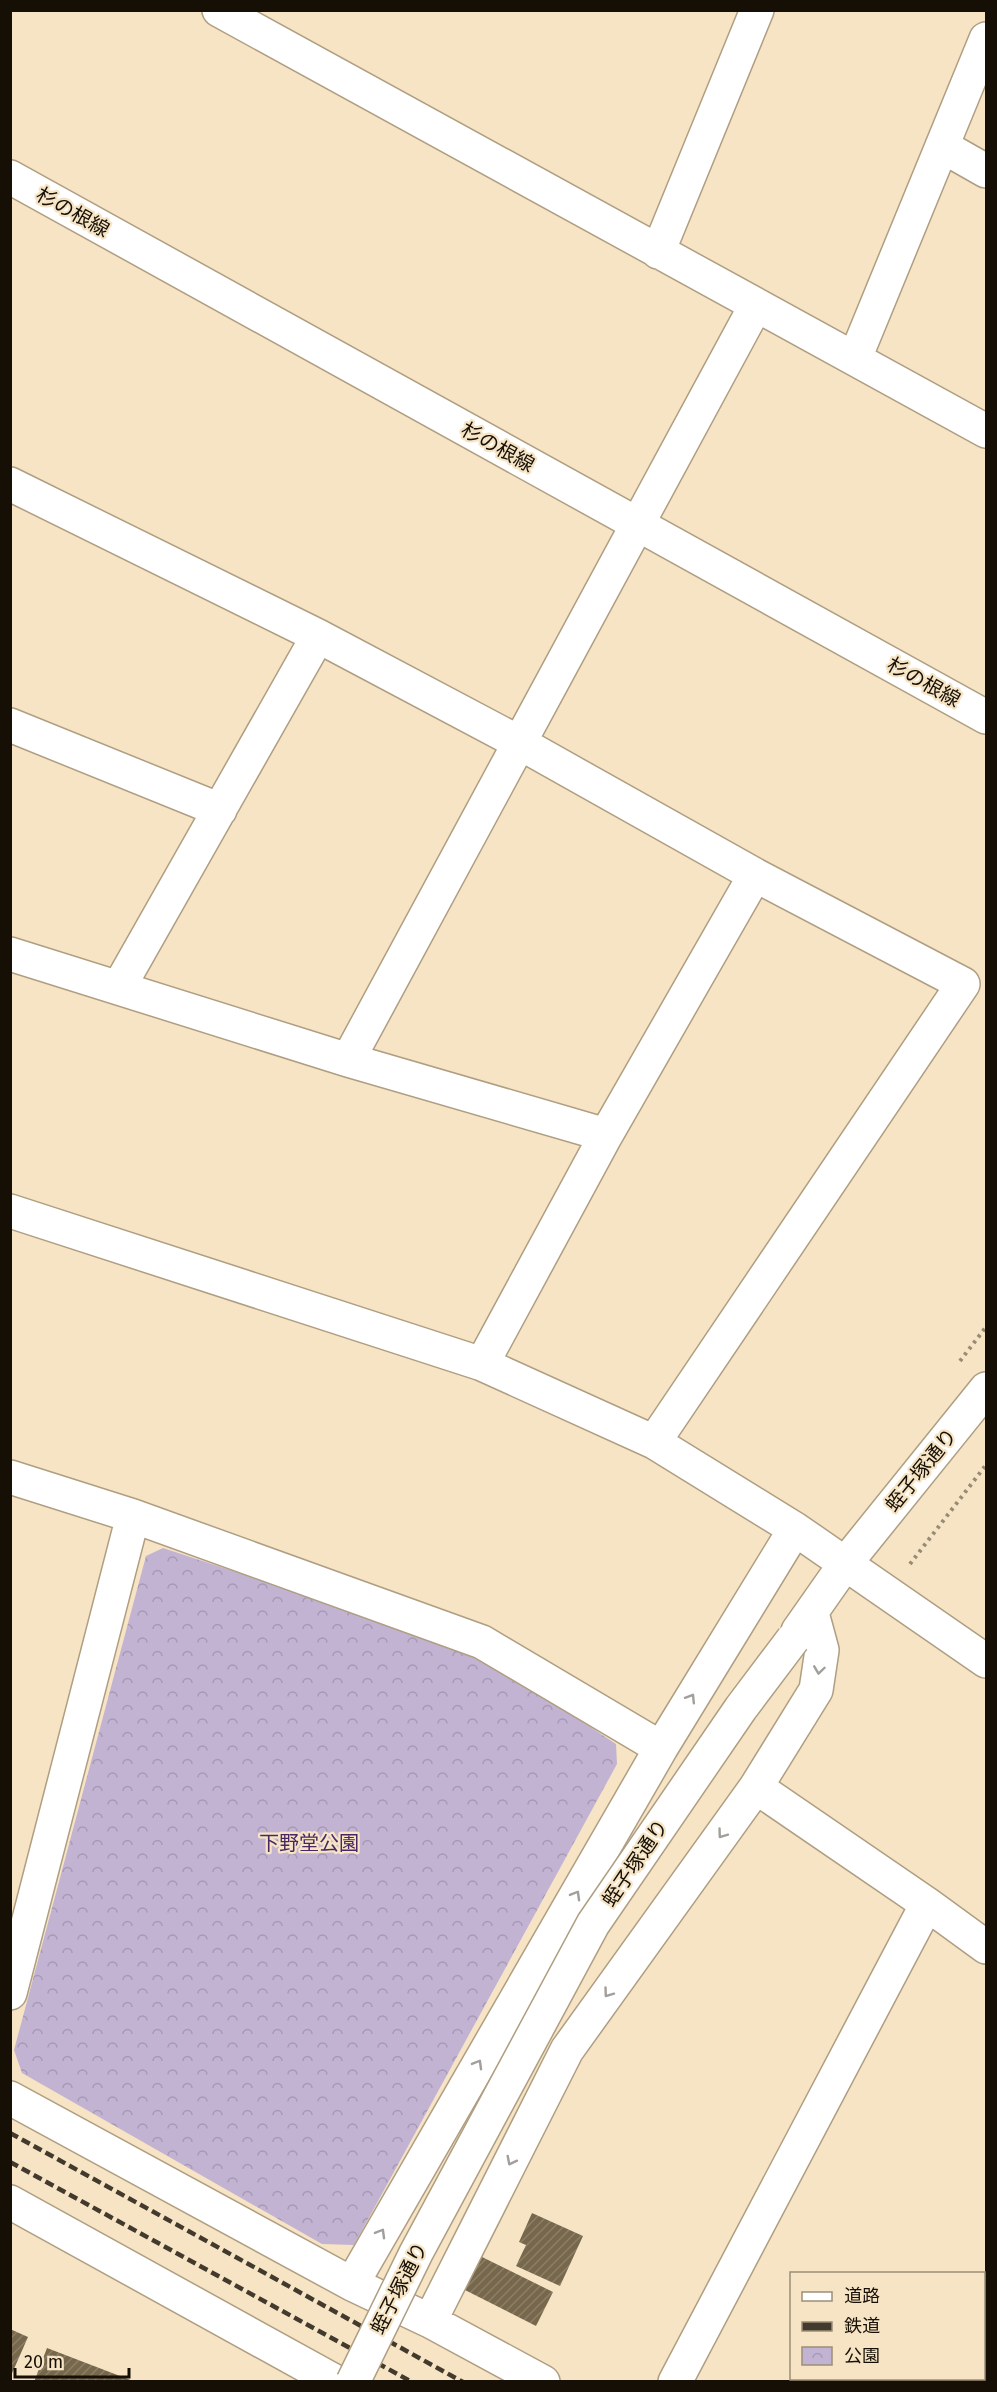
<svg xmlns="http://www.w3.org/2000/svg" width="997" height="2392" font-family="'Fira Sans','Noto Sans JP',sans-serif">
<style>
.park{fill:url(#park-crowns)}
.building{fill:url(#building-hatch)}
.lines{fill:none;stroke-linecap:round;stroke-linejoin:round}
.minor-casing{stroke:#af9e81;stroke-width:36}
.path{stroke:#988b75;stroke-width:4;stroke-dasharray:3 4.5;stroke-linecap:butt}
.minor{stroke:#fff;stroke-width:33}
.rail{stroke:#423a2c;stroke-width:4.5;stroke-dasharray:9 4.5;stroke-linecap:butt}
.minor-bridge-casing{stroke:#af9e81;stroke-width:36;stroke-linecap:butt}
.minor-bridge{stroke:#fff;stroke-width:33}
.oneway{stroke:#a19f9b}
.labels{text-anchor:middle;dominant-baseline:central;stroke-width:4.5;stroke-linejoin:round;paint-order:stroke}
.street-label{font-size:20px;fill:#150f05;stroke:#f6e4c5}
.park-label{font-size:20px;fill:#482764;stroke:#f6e4c5}
</style>
<defs>
<pattern id="park-crowns" width="20" height="18" patternUnits="userSpaceOnUse" patternTransform="scale(1.5)"><rect width="20" height="18" fill="#c2b3d3"/><path d="M2 6a3 3 0 1 1 6 0M12 15a3 3 0 1 1 6 0" fill="none" stroke="#a699b4"/></pattern>
<pattern id="building-hatch" width="6" height="6" patternUnits="userSpaceOnUse" patternTransform="scale(1.5)"><rect width="6" height="6" fill="#77674b"/><path d="M-1 1l2-2M0 6l6-6M5 7l2-2" fill="none" stroke="#8b7f6a"/></pattern>
</defs>
<rect width="100%" height="100%" fill="#f6e4c5"/>
<path class="park" d="M 163,1548 L 476,1651 L 616,1744 L 617,1764 L 354,2245 L 322,2244 L 22,2073 L 14,2050 L 146,1556 Z"/>
<path class="building" d="M 532,2213 L 583,2236 L 560,2286 L 516,2266 L 526,2245 L 519,2242 Z
M 482,2257 L 553,2292 L 536,2326 L 465,2290 Z
M 10,2329 L 28,2337 L 10,2378 Z
M 47,2348 L 133,2381 L 133,2382 L 34,2382 Z"/>
<g class="lines">
<defs>
<path id="minor" d="M 219,10 L 986,431
M 942,146 L 986,171
M 10,177 L 986,717
M 658,252 L 757,10
M 855,358 L 986,39
M 10,484 L 318,636 L 518,742 L 755,875 L 963,984 L 654,1442
M 10,725 L 220,810
M 10,954 L 348,1060 L 606,1135
M 119,987 L 318,636
M 348,1060 C 483,808 621,557 756,305
M 10,1211 L 482,1364 L 654,1442 L 795,1529 L 986,1661
M 482,1364 L 606,1135 L 755,875
M 10,1477 L 133,1516 L 482,1642 L 661,1748
M 798,1631 L 845,1564 L 986,1389
M 756,1787 L 927,1904 L 986,1947
M 10,1993 L 133,1516
M 10,2098 L 352,2284 L 430,2321 L 543,2382
M 10,2202 L 336,2382
M 352,2284 L 661,1748 L 795,1529
M 430,2321 L 567,2050 L 756,1787 L 816,1690 L 822,1650 L 812,1613
M 984,2343 L 986,2337
M 675,2382 L 927,1904
M 962,2382 L 963,2378"/>
</defs>
<use href="#minor" class="minor-casing"/>
<path class="path" d="M 960,1361 L 986,1327
M 910,1564 L 986,1465"/>
<use href="#minor" class="minor"/>
<path class="rail" d="M 10,2133 L 463,2382
M 10,2162 L 412,2382"/>
<defs>
<path id="minor-bridge" d="M 353,2382 L 416,2253 L 593,1924 L 741,1708 L 793,1639"/>
</defs>
<use href="#minor-bridge" class="minor-bridge-casing"/>
<use href="#minor-bridge" class="minor-bridge"/>
</g>
<defs><path id="oneway-chevron" d="M-2-3.5L2.5 0L-2 3.5" fill="none" stroke-width="1.6" stroke-linecap="round" stroke-linejoin="round" transform="scale(1.5)"/></defs>
<g class="oneway">
<use href="#oneway-chevron" transform="translate(819 1670) rotate(98)"/>
<use href="#oneway-chevron" transform="translate(691 1698) rotate(-58)"/>
<use href="#oneway-chevron" transform="translate(722 1834) rotate(126)"/>
<use href="#oneway-chevron" transform="translate(576 1895) rotate(-60)"/>
<use href="#oneway-chevron" transform="translate(608 1993) rotate(126)"/>
<use href="#oneway-chevron" transform="translate(478 2064) rotate(-60)"/>
<use href="#oneway-chevron" transform="translate(511 2161) rotate(117)"/>
<use href="#oneway-chevron" transform="translate(381 2233) rotate(-60)"/>
</g>
<g class="labels">
<g class="street-label">
<text transform="translate(73 212) rotate(29)">杉の根線</text>
<text transform="translate(498 447) rotate(29)">杉の根線</text>
<text transform="translate(924 682) rotate(29)">杉の根線</text>
<text transform="translate(921 1470) rotate(-51)">蛭子塚通り</text>
<text transform="translate(635 1863) rotate(-56)">蛭子塚通り</text>
<text transform="translate(399 2288) rotate(-63)">蛭子塚通り</text>
</g>
<g class="park-label">
<text x="309" y="1843">下野堂公園</text>
</g>
</g>
<rect width="997" height="2392" fill="none" stroke="#150f05" stroke-width="24"/>
<rect x="790" y="2272" width="195" height="108" fill="#f6e4c5" stroke="#9c8f78" stroke-width="1.5"/>
<rect x="802" y="2292" width="30" height="9" fill="#ffffff" stroke="#9c8f78" stroke-width="1.5"/>
<text x="844" y="2302" font-size="18" fill="#150f05">道路</text>
<rect x="802" y="2322" width="30" height="9" fill="#423a2c" stroke="#9c8f78" stroke-width="1.5"/>
<text x="844" y="2332" font-size="18" fill="#150f05">鉄道</text>
<rect x="802" y="2347" width="30" height="18" fill="url(#park-crowns)" stroke="#9c8f78" stroke-width="1.5"/>
<text x="844" y="2362" font-size="18" fill="#150f05">公園</text>
<path d="M15 2368v9h114v-9" fill="none" stroke="#150f05" stroke-width="3"/>
<text x="24" y="2368" font-size="18" fill="#150f05" stroke="#f6e4c5" stroke-width="4.5" paint-order="stroke">20 m</text>
</svg>
